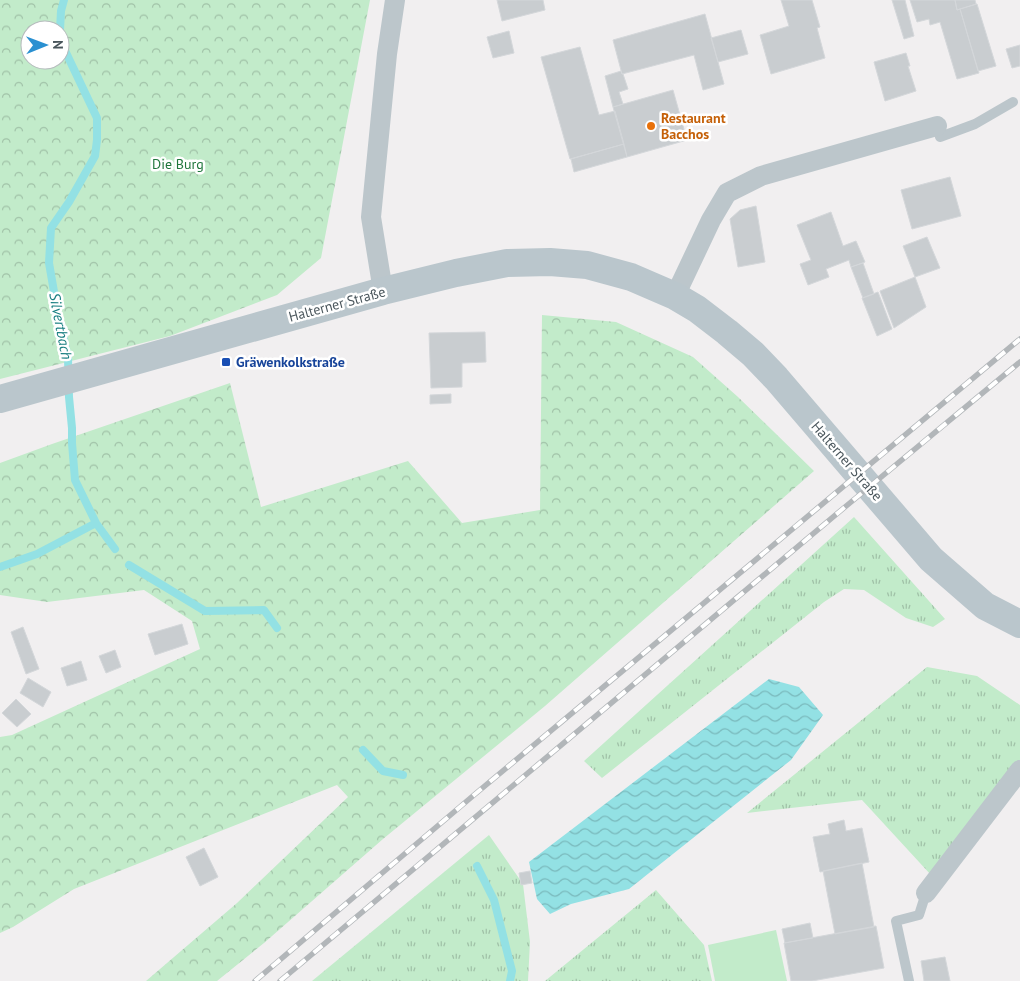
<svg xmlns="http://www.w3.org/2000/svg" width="1020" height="981" font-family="'PT Sans',sans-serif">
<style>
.grass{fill:url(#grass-tufts)}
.forest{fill:url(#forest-crowns);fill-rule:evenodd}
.pitch{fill:#c2ebca}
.water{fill:url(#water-waves)}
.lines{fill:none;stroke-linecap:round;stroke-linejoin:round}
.stream{stroke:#93e1e4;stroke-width:8}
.building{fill:#c9cdd0;stroke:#d4d7da}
.service{stroke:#bcc6cb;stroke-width:10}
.minor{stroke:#bcc6cb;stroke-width:20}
.secondary{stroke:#bac6cc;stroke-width:28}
.rail-casing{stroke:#b2b6b9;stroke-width:5.5}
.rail{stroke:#fff;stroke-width:4;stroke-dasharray:11;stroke-linecap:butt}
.food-dot{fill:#e8710a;stroke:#fff;stroke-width:2}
.transit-dot{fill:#1a4fb4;stroke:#fff;stroke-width:2}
.labels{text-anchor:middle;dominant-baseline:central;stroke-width:5;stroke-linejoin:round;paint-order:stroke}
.food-label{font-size:14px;font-weight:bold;fill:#c56008;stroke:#fff;text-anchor:start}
.park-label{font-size:14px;fill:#20763c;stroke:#fff}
.street-label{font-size:14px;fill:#49555b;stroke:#fff}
.transit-label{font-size:14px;font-weight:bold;fill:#164399;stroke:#fff;text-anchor:start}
.water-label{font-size:15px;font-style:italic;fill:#177e81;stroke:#fff}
</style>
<defs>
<pattern id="grass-tufts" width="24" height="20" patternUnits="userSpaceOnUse" patternTransform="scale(1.25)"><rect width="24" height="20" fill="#c2ebca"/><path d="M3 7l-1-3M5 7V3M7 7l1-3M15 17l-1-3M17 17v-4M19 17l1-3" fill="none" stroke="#a0c1a7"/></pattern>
<pattern id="forest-crowns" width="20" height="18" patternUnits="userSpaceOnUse" patternTransform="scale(1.25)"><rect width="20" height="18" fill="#c2ebca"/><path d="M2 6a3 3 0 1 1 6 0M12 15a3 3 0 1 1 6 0" fill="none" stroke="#a0c1a7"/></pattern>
<pattern id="water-waves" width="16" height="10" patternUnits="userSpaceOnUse" patternTransform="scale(1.25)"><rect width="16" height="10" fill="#93e1e4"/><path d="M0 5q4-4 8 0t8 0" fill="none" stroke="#7ab9bc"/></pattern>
</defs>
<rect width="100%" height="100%" fill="#f1eff0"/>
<path class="grass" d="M 854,517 L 945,619 L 933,627 L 906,618 L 864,590 L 844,589 L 824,602 L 602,778 L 584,761 Z
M 927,667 L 977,676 L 1020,705 L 1020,764 L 931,875 L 862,800 L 747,813 Z
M 489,835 L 523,884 L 530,942 L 528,981 L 312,981 Z
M 656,890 L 704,945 L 712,981 L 545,981 Z"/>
<path class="forest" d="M 0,0 L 370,0 L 321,258 L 277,295 L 170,336 L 0,379 ZM 30,30 L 60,30 L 60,60 L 30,60 Z
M 542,315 L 616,322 L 693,357 L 738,397 L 814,471 L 545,706 L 383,839 L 264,943 L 217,981 L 146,981 L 237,903 L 348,797 L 337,785 L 74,889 L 13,927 L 0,933 L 0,737 L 12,735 L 200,649 L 192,621 L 144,590 L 47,602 L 0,595 L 0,463 L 52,444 L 230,383 L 261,507 L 408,461 L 462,523 L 540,510 Z"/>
<path class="pitch" d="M 776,930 L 787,981 L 715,981 L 708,945 Z"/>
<path class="water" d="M 769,679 L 799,687 L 823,715 L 791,760 L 629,889 L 571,904 L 550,914 L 537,899 L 529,862 Z"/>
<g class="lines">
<path class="stream" d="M 60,30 L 61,11 L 64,0
M 60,40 L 97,118 L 97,140 L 95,156 L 69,202 L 51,228 L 49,263 L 57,309 L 68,358 L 69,397 L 72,428 L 72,443 L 75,480 L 96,523 L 115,549
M 129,565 L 205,611 L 264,610 L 277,628
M 0,567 L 37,554 L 96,523
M 363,750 L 383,771 L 403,775
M 477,866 L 494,900 L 512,971 L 510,981"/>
</g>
<path class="building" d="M 497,0 L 543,0 L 545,10 L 502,21 Z
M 781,0 L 812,0 L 820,27 L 817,28 L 825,58 L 771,74 L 760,35 L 789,26 Z
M 892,0 L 905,0 L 914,36 L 904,39 Z
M 910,0 L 955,0 L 957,10 L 960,9 L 979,73 L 957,79 L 940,22 L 930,25 L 929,19 L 917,22 Z
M 955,0 L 975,0 L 976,4 L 957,10 Z
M 977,4 L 996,66 L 978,71 L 960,9 Z
M 705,14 L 724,84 L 703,90 L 694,55 L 622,74 L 613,40 Z
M 741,30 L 748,54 L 718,62 L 711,38 Z
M 509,31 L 514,53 L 493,58 L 487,37 Z
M 1020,45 L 1020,66 L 1012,68 L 1006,49 Z
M 580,47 L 599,115 L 615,111 L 624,144 L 570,159 L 541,57 Z
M 906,53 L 910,66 L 908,66 L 916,91 L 885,101 L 874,62 Z
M 621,71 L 622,74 L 623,74 L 628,89 L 619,92 L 623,104 L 613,107 L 605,76 Z
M 673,90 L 687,140 L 627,157 L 613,107 Z
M 624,144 L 627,157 L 574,172 L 571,159 Z
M 950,177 L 961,216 L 912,229 L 901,190 Z
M 756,206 L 765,262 L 738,267 L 730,219 L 740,210 Z
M 831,212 L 843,246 L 856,241 L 865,262 L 851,267 L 849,260 L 826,269 L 829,277 L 808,285 L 800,264 L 811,260 L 797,225 Z
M 927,237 L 940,268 L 915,277 L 903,246 Z
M 863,263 L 874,294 L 863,298 L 851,267 Z
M 915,277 L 926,307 L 894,328 L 880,291 Z
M 878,292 L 892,329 L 877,336 L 862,298 Z
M 485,332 L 486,362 L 462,363 L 462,387 L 431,388 L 429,333 Z
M 451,394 L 451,403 L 430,404 L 430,395 Z
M 182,624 L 188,644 L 155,655 L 148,634 Z
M 23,627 L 39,669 L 26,674 L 11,632 Z
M 115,650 L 121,667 L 106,673 L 99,656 Z
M 81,661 L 87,680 L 67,686 L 61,668 Z
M 28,678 L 51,692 L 43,707 L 20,693 Z
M 16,699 L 31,714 L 17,727 L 2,713 Z
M 844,820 L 846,831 L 862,828 L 869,862 L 820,872 L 813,837 L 830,834 L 828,824 Z
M 204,848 L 218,877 L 200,886 L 186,857 Z
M 862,863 L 874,927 L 835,934 L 823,871 Z
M 530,871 L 532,883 L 521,885 L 519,873 Z
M 810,923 L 813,938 L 785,943 L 782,929 Z
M 876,926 L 884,968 L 812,981 L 791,981 L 784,943 Z
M 945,957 L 950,981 L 924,981 L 921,961 Z"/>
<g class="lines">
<path class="service" d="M 937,126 L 940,137 L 975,124 L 1013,102
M 909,981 L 896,921 L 919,915 L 926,893"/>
<path class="minor" d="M 383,291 L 371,217 L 387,54 L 395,0
M 675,296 L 711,220 L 727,193 L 761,176 L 937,126
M 926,893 L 1020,770"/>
<path class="secondary" d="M 0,399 L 383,291 L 456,273 L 507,263 L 550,262 L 587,265 L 631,277 L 675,296 L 697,309 L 727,332 L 753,354 L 776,378 L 931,559 L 985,606 L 1020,624"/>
<defs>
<path id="rail" d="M 255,981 L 474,795 L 1020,339
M 280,981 L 845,507 L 1020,362"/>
</defs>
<use href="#rail" class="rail-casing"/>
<use href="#rail" class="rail"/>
</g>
<circle class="food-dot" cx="651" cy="126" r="5"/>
<rect class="transit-dot" x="221" y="357" width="10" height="10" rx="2.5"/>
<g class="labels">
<g class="food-label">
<text x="661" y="118">Restaurant<tspan x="661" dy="16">Bacchos</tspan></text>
</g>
<g class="park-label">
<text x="178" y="164">Die Burg</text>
</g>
<g class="street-label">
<text transform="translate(337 304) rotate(-15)">Halterner Straße</text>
<text transform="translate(847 461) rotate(49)">Halterner Straße</text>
</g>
<g class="transit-label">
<text x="236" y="362">Gräwenkolkstraße</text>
</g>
<g class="water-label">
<text transform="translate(61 326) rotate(79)">Silvertbach</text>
</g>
</g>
<g transform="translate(45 45) rotate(89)"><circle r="24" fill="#ffffff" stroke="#b6bbbd"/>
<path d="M0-4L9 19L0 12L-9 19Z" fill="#2a90d1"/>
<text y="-8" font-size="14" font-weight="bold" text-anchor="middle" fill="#49555b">N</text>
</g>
</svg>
